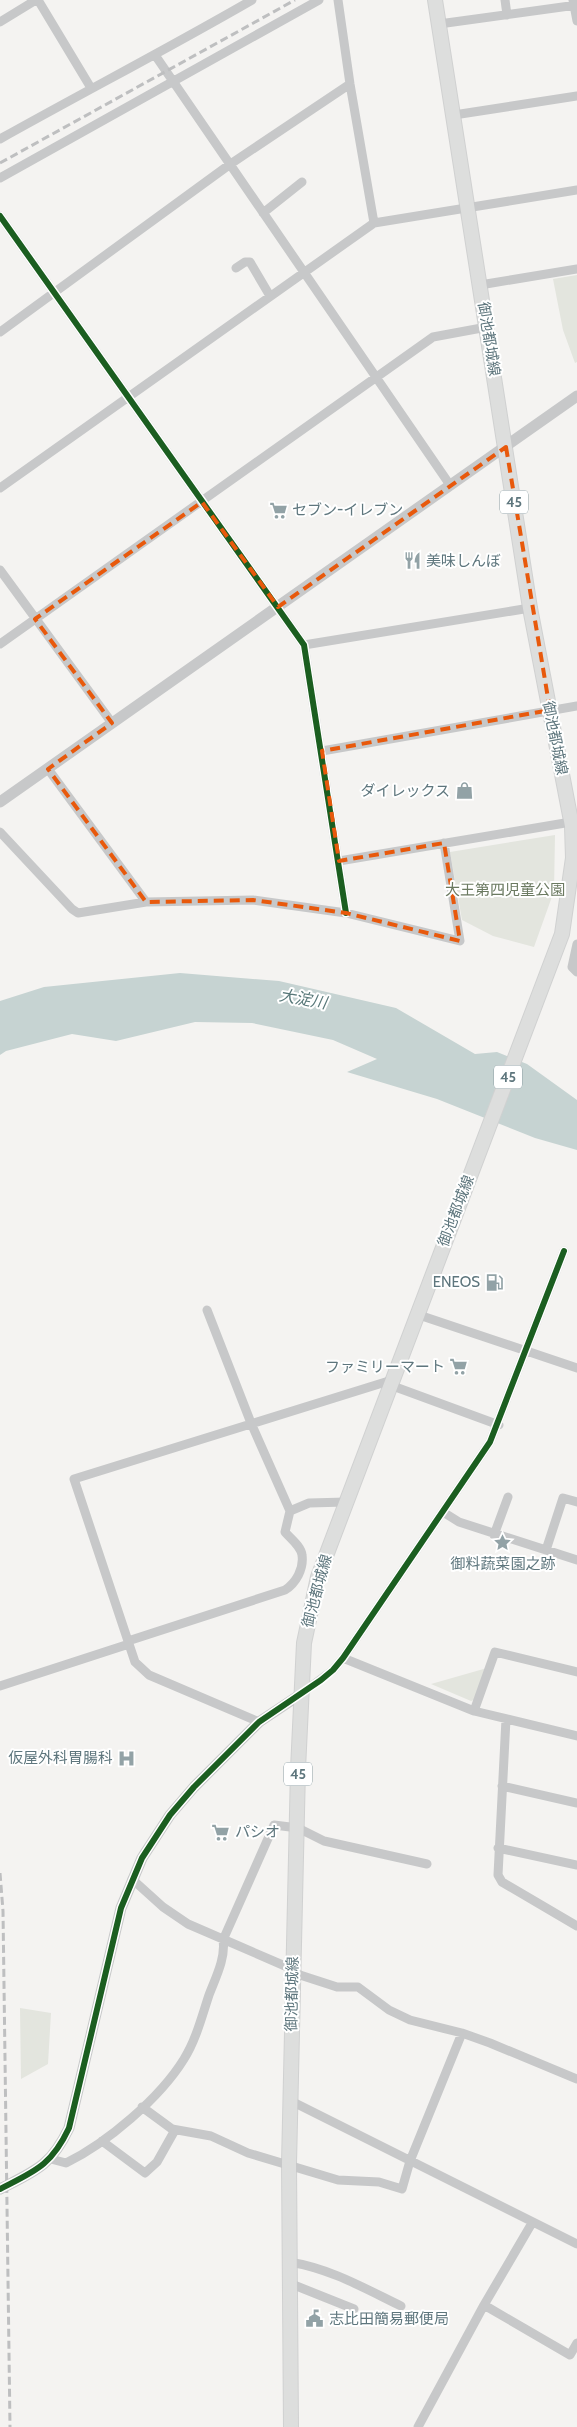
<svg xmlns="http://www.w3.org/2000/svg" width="577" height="2427" font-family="Cabin,'Noto Sans JP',sans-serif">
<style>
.green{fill:#e3e5de}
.water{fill:#c6d3d2}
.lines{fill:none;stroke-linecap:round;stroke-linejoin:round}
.primary-casing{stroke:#d0d1d1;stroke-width:16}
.minor{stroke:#c7c8c9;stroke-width:9}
.tertiary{stroke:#c7c8c9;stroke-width:11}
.primary{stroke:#dddedd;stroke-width:14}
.rail{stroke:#bebfc0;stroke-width:3;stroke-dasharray:8 4;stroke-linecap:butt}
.cycleway-casing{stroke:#fff;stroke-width:9}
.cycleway{stroke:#1b5e20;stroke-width:6}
.marked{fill:none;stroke:#e8590c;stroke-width:4;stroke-dasharray:10 6;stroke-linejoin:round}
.labels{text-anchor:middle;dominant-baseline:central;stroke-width:4;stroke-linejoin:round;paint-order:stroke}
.shield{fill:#fff;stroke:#8e9fa4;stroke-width:1}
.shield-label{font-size:14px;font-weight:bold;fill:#5e767d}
.street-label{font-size:15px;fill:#5e767d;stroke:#fff}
.poi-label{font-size:15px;fill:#5e767d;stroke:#fff;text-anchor:start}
.park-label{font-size:15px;fill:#6b7a61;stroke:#fff}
.water-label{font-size:16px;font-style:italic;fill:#587879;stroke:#fff}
</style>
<rect width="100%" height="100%" fill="#f4f3f1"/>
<path class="green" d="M 577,275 L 577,362 L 575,363 L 563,330 L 553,279 Z
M 555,835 L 554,891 L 534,947 L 493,936 L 462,920 L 450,852 Z
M 487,1668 L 474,1700 L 471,1701 L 431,1684 Z
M 20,2008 L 51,2013 L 48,2064 L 21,2079 Z"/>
<path class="water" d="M 180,973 L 279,981 L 396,1008 L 475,1054 L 497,1052 L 527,1064 L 577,1100 L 577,1150 L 535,1138 L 437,1099 L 347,1072 L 377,1059 L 333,1040 L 252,1023 L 195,1022 L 116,1041 L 72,1034 L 6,1051 L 0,1055 L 0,1001 L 44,987 Z"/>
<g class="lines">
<defs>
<path id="primary" d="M 291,2427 L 289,2164 L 298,1769 L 304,1643 L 318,1577 L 562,934 L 573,858 L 572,826 L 530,608 L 435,0"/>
</defs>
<use href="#primary" class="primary-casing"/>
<path class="minor" d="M 38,0 L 91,88
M 338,0 L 350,84 L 374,223
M 505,0 L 507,15
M 573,0 L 577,21
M 0,22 L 36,0
M 439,24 L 577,5
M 155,55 L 450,485
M 454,115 L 577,96
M 0,139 C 84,92 169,48 252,0
M 0,178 L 319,0
M 263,213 L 302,182
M 0,216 L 304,645 L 346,913
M 236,268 L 245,262 L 250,262 L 270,296
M 480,285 L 577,269
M 0,332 L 229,165 L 350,84
M 0,488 L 374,223 L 577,190
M 0,570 L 112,723
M 0,644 L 433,337 L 487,327
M 304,645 L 530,608
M 322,751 L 577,706
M 48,769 L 146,902
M 0,832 L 72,909 L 78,913 L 146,902 L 253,900 L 346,913 L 460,941 L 444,843
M 339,861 L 571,822 L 575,824
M 577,944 L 572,967 L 577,972
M 416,1314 L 577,1368
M 390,1385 L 499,1425
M 290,1511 L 309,1503 L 346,1502
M 443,1512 L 459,1522 L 577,1560
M 494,1535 L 508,1497
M 546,1550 L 563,1498 L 577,1502
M 128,1641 L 285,1590 C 296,1583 304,1569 302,1555 C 301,1546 290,1538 285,1532 L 290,1511 L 251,1423 L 207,1310
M 343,1658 L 474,1711 L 577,1736
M 0,1686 L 129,1644
M 301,1694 L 333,1670 L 343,1658 L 490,1442 L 564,1251
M 474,1711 L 495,1652 L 577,1672
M 506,1719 L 498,1875 L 502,1882 L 577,1926
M 259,1722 L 149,1675 L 135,1662 L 74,1479 L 392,1380
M 502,1786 L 577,1803
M 498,1848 L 577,1865
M 132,1879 L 163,1907 L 188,1924 L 292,1969 L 300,1975 L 337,1987 L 358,1987 L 389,2010 L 410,2020 L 462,2033 L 490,2043 L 577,2079
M 291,2101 L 577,2244
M 142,2107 L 172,2129 L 211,2136 L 248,2153 L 338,2180 L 379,2182 L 402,2189 L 410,2161 L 462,2033
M 102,2141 L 145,2173 L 157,2162 L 175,2130
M 51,2159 L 66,2163 C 107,2143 160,2098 184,2059 C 196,2040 202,2016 209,1995 C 215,1979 226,1958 223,1940 L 274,1825 L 298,1828 L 324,1841 L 427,1864
M 289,2262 C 329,2268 364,2288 401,2306
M 289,2283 L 354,2309
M 484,2305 L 570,2355 L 577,2343
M 418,2427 L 484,2305 L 532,2223"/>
<path class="tertiary" d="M 0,802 L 577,396
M 0,2189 C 35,2171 51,2166 69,2128 L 121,1908 L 142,1858 L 170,1815 L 194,1787 L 259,1722 L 301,1694"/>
<use href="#primary" class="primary"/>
<path class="rail" d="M 0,163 L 295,0
M 0,1873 L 3,1911 L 10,2427"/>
<defs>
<path id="cycleway" d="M 0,216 L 304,645 L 346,913
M 0,2189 C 35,2171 51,2166 69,2128 L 121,1908 L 142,1858 L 170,1815 L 194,1787 L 259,1722 L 321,1680 L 333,1670 L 343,1658 L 490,1442 L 564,1251"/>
</defs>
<use href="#cycleway" class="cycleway-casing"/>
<use href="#cycleway" class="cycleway"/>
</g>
<path class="marked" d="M 506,447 L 550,710 L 322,751 L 339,861 L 444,843 L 460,941 L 346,913 L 253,900 L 146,902 L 48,769 L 112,723 L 35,619 L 202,502 L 278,607 Z"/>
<defs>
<symbol id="supermarket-bare" viewBox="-9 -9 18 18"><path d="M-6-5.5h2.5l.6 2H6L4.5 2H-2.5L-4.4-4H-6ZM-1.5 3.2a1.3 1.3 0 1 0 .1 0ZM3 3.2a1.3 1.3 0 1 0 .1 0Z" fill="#92a2a6" stroke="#fff" stroke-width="2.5" paint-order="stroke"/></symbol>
<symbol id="restaurant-bare" viewBox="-9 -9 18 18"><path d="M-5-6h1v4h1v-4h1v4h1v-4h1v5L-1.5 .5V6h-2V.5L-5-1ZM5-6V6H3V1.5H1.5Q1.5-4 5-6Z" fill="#92a2a6" stroke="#fff" stroke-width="2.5" paint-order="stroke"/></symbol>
<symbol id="shop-bare" viewBox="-9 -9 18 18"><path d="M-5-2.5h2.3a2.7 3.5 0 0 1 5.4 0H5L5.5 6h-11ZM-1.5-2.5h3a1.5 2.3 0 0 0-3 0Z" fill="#92a2a6" stroke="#fff" stroke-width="2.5" paint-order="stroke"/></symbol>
<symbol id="fuel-bare" viewBox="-9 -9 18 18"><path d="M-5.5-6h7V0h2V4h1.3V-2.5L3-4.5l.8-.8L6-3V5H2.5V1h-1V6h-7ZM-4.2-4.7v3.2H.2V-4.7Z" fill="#92a2a6" stroke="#fff" stroke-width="2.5" paint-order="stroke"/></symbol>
<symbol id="sight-bare" viewBox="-9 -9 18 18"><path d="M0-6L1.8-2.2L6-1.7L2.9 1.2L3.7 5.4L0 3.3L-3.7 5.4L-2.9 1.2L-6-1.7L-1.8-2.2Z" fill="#92a2a6" stroke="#fff" stroke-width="2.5" paint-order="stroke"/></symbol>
<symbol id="hospital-bare" viewBox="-9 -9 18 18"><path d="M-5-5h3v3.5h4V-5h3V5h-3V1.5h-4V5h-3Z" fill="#92a2a6" stroke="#fff" stroke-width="2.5" paint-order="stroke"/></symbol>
<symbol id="civic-bare" viewBox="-9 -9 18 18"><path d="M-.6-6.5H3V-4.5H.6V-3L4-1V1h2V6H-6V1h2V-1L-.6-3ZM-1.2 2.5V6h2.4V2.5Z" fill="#92a2a6" stroke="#fff" stroke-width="2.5" paint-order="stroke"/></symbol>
</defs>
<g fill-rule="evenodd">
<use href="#supermarket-bare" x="266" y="498" width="25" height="25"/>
<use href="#restaurant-bare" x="400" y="548" width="25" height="25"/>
<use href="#shop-bare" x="452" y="778" width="25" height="25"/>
<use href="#fuel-bare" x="482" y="1270" width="25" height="25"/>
<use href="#supermarket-bare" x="446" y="1354" width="25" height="25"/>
<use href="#sight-bare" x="490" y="1530" width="25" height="25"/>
<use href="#hospital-bare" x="114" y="1746" width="25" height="25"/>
<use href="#supermarket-bare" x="208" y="1820" width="25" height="25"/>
<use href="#civic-bare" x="302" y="2306" width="25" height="25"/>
</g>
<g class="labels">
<g class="shield">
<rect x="500" y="490.5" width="28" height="23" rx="4"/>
<rect x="494" y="1065.5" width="28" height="23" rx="4"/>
<rect x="284" y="1762.5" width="28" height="23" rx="4"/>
</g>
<g class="shield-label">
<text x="514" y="502">45</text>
<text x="508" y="1077">45</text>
<text x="298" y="1774">45</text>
</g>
<g class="street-label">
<text transform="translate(489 339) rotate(81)">御池都城線</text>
<text transform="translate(555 738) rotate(79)">御池都城線</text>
<text transform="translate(456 1211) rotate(-69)">御池都城線</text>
<text transform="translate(317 1591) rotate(-75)">御池都城線</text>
<text transform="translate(292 1994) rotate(-89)">御池都城線</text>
</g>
<g class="poi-label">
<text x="292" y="510">セブン-イレブン</text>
<text x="426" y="561">美味しんぼ</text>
<text x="450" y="791" text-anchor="end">ダイレックス</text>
<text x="480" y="1282" text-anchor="end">ENEOS</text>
<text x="445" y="1367" text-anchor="end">ファミリーマート</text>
<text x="503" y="1564" text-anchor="middle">御料蔬菜園之跡</text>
<text x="113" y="1758" text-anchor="end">仮屋外科胃腸科</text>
<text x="235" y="1832">パシオ</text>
<text x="329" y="2319">志比田簡易郵便局</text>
</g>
<g class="park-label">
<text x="505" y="890">大王第四児童公園</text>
</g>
<g class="water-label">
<text transform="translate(303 999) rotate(10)">大淀川</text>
</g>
</g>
</svg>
